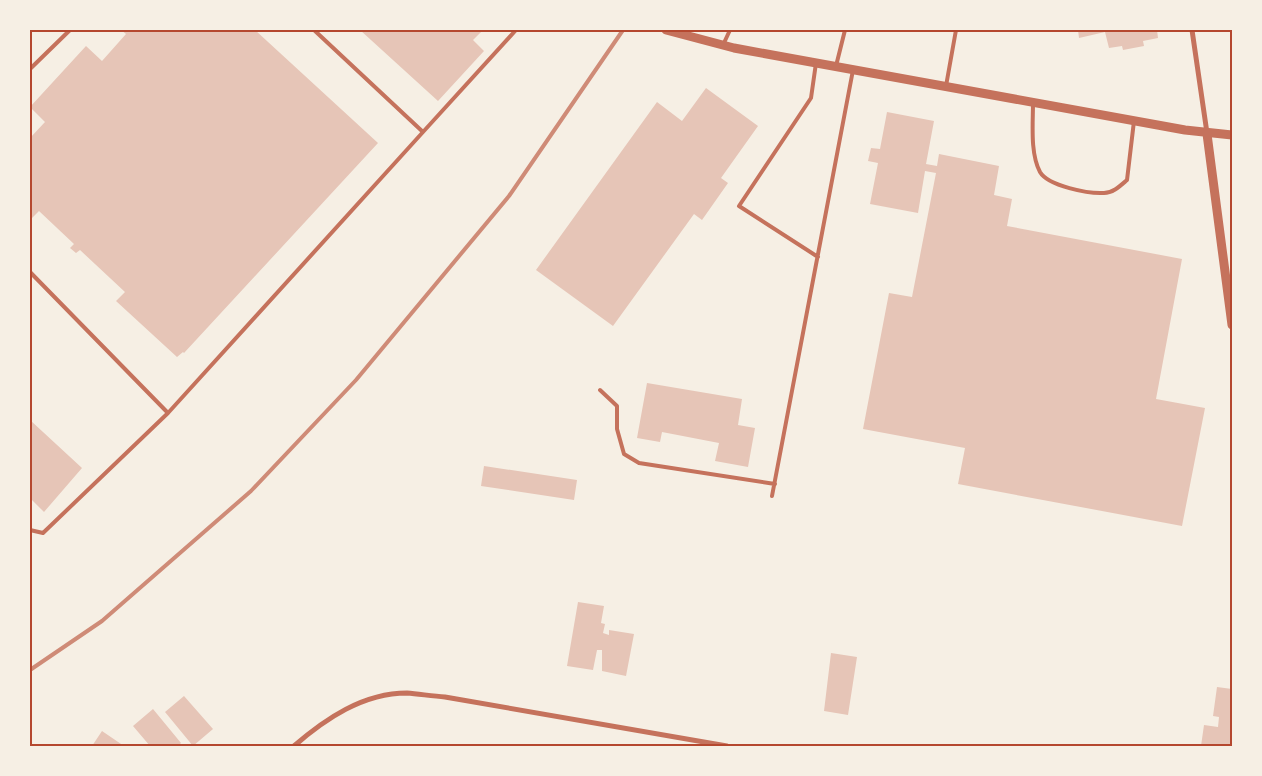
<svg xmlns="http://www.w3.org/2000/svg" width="1262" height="776" font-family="'Varela Round',sans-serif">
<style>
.building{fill:#e6c5b7}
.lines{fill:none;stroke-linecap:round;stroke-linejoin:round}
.service{stroke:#c5725c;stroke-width:4}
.minor{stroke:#c5725c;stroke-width:5}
.tertiary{stroke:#c5725c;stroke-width:9}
.rail{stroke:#cf8b77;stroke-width:4}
.neatline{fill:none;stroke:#b5482f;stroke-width:2}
</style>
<rect width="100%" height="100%" fill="#f6efe4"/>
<path class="building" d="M 121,30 L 255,30 L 378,143 L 184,353 L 183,352 L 177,357 L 116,301 L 125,292 L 80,250 L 76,253 L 70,248 L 74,244 L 39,211 L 30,220 L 30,138 L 45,122 L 30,107 L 86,46 L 102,61 L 126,34 Z
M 360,30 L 483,30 L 473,40 L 484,51 L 438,101 Z
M 1078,30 L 1157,30 L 1158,38 L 1143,41 L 1144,46 L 1123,50 L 1122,46 L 1109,48 L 1105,32 L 1079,38 Z
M 706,88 L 758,126 L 721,178 L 728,183 L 702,220 L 694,214 L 613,326 L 536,270 L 657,102 L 682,121 Z
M 887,112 L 934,121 L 926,164 L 937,166 L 939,154 L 999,166 L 994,195 L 1012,199 L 1007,226 L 1182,259 L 1156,399 L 1205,408 L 1182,526 L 958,484 L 965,448 L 863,429 L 889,293 L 912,297 L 936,173 L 925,171 L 918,213 L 870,204 L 878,163 L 868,161 L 871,148 L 880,149 Z
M 647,383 L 742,399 L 738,425 L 755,428 L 748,467 L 715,461 L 719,443 L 662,432 L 660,442 L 637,438 Z
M 30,420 L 82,468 L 44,512 L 30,498 Z
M 484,466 L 577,480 L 574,500 L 481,486 Z
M 578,602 L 604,606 L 601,623 L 605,624 L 603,633 L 609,635 L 609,630 L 634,634 L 626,676 L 602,671 L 602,650 L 597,650 L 593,670 L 567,666 Z
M 831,653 L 857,657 L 848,715 L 824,711 Z
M 1217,687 L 1232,689 L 1232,746 L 1201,746 L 1204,725 L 1218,727 L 1219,717 L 1213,716 Z
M 184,696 L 213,729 L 193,746 L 165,712 Z
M 153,709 L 181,743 L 178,746 L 150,746 L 133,726 Z
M 102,731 L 124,746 L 92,746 Z"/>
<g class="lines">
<path class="service" d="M 723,45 L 730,30
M 816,63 L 811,98 L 739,206 L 818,257
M 836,66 L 845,30
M 30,69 L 70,30
M 946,86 L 956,30
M 1033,103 C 1033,124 1030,153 1040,172 C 1048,186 1089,194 1104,193 C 1113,193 1120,186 1127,180 L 1134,121
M 423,132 L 516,30
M 30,272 L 168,413 L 423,132 L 314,30
M 600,390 L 617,406 L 617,429 L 624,454 L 639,463 L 775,484
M 772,496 L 853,70
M 30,530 L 43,533 L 168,413"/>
<path class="minor" d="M 1192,30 L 1207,133
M 294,746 C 325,719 363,693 407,693 C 419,694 432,696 445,697 L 727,746"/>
<path class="tertiary" d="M 666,30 L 734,48 L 1185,130 L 1232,135
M 1207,134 L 1232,325"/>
<path class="rail" d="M 30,670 L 102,621 L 251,491 L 356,380 L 509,196 L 623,30"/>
</g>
<rect width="1262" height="776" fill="none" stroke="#f6efe4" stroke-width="62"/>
<rect x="31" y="31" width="1200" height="714" class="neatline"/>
</svg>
